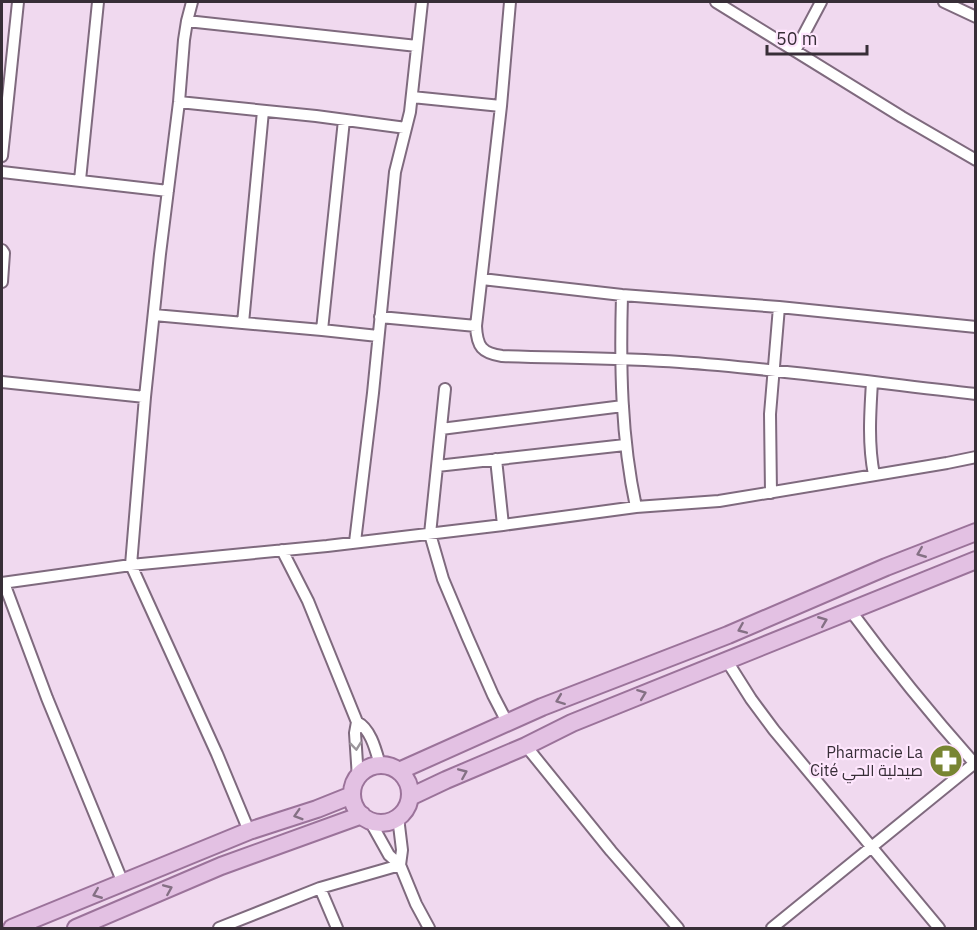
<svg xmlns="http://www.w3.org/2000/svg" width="977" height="930" font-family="'IBM Plex Sans',Cairo,sans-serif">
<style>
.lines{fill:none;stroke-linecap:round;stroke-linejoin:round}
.minor-casing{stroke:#7f6a7e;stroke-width:14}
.primary-casing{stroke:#9b739a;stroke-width:20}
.minor{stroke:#fff;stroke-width:10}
.primary{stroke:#e3c1e3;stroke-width:16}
.oneway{stroke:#847084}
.oneway2{stroke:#9b969b}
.labels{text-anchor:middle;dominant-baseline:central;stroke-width:4.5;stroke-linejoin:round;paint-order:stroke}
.poi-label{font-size:16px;fill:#372e37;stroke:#fee6fd;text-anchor:end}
</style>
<rect width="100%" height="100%" fill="#f0d9ef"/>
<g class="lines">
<defs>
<path id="minor" d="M 192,2 L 187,21 L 184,40 L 179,102 L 160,254 L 145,397 L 131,565 L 217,754 L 249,831
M 510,2 L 501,106 L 476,326 C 477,347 482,353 502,356 C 562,358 621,358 680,362 C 779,369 877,383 976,394
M 716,2 L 902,117 L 976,160
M 944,2 L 976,17
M 187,21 L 417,46
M 795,51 L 821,2
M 412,97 L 501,106
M 179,102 L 316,116 L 406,128
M 2,156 L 18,2
M 2,172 L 168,191
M 80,180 L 98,2
M 2,250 L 4,253 L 2,282
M 482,279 L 622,295 L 779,307 L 976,327
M 622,295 C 620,366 621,437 636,507
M 154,315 L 322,330 L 378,336
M 380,317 L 476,326
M 243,323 L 263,111
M 322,330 L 344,120
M 2,382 L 145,397
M 872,382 C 870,414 868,444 874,475
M 445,389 L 430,534 L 443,579 L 467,636 L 493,695 L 507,722
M 441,429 L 623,406
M 496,459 L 503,525
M 437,466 L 625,445
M 771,493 L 770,414 L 779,307
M 355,542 L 373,393 L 395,172 L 410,112 L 422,2
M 282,550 L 308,601 L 357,722
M 2,583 L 131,565 L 327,546 L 503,525 L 636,507 L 719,501 L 947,463 L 976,457
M 4,583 L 47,698 L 123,883
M 850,610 C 890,664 931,715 976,765
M 727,661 L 751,699 L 774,730 L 939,928
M 526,746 L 611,851 L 678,928
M 358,778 L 355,733 L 357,722 C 371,729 376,751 380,765
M 370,821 L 389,855 L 400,865 L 402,850 L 398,817
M 320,888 L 337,928
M 219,928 L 320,888 L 400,865 L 416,904 L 429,928
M 772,928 L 976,762"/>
<path id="primary" d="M352 794a29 29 0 1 1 58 0a29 29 0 1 1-58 0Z
M 399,771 L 542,707 L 728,635 L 886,567 L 976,532
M 410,797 L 446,780 L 526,746 L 572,723 L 976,560
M 12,928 L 249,831 L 317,809 L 352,795
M 76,928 L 221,866 L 362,815"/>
</defs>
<use href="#minor" class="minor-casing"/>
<use href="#primary" class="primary-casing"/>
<use href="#minor" class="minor"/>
<use href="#primary" class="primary"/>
</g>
<defs><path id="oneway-chevron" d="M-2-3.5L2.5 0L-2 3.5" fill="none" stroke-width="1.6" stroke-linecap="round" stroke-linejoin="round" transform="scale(1.5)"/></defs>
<g class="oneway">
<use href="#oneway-chevron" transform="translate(921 553) rotate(158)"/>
<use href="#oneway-chevron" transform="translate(823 621) rotate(-22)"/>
<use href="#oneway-chevron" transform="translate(742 629) rotate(157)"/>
<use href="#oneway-chevron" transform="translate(642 694) rotate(-21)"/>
<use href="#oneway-chevron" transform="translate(560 700) rotate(159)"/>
<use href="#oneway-chevron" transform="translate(463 773) rotate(-23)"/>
<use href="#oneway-chevron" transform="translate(298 815) rotate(163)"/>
<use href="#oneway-chevron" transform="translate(168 889) rotate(-23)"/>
<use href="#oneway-chevron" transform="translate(97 894) rotate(158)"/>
</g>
<use class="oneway2" href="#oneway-chevron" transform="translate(356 746) rotate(84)"/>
<defs>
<symbol id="pharmacy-disc" viewBox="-11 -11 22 22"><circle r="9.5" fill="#788532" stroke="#fee6fd"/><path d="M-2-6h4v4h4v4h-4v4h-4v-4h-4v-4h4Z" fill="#fff"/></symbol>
</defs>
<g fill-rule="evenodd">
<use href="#pharmacy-disc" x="927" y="742" width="38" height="38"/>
</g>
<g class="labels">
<g class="poi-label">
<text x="923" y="752">Pharmacie La<tspan x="923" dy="18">Cité صيدلية الحي</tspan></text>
</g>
</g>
<rect width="977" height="930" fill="none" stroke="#372e37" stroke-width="6"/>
<path d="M767 45v9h100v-9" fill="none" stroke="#372e37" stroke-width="3"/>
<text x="776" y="45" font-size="18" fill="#372e37" stroke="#fee6fd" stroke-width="4.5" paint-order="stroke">50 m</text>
</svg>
